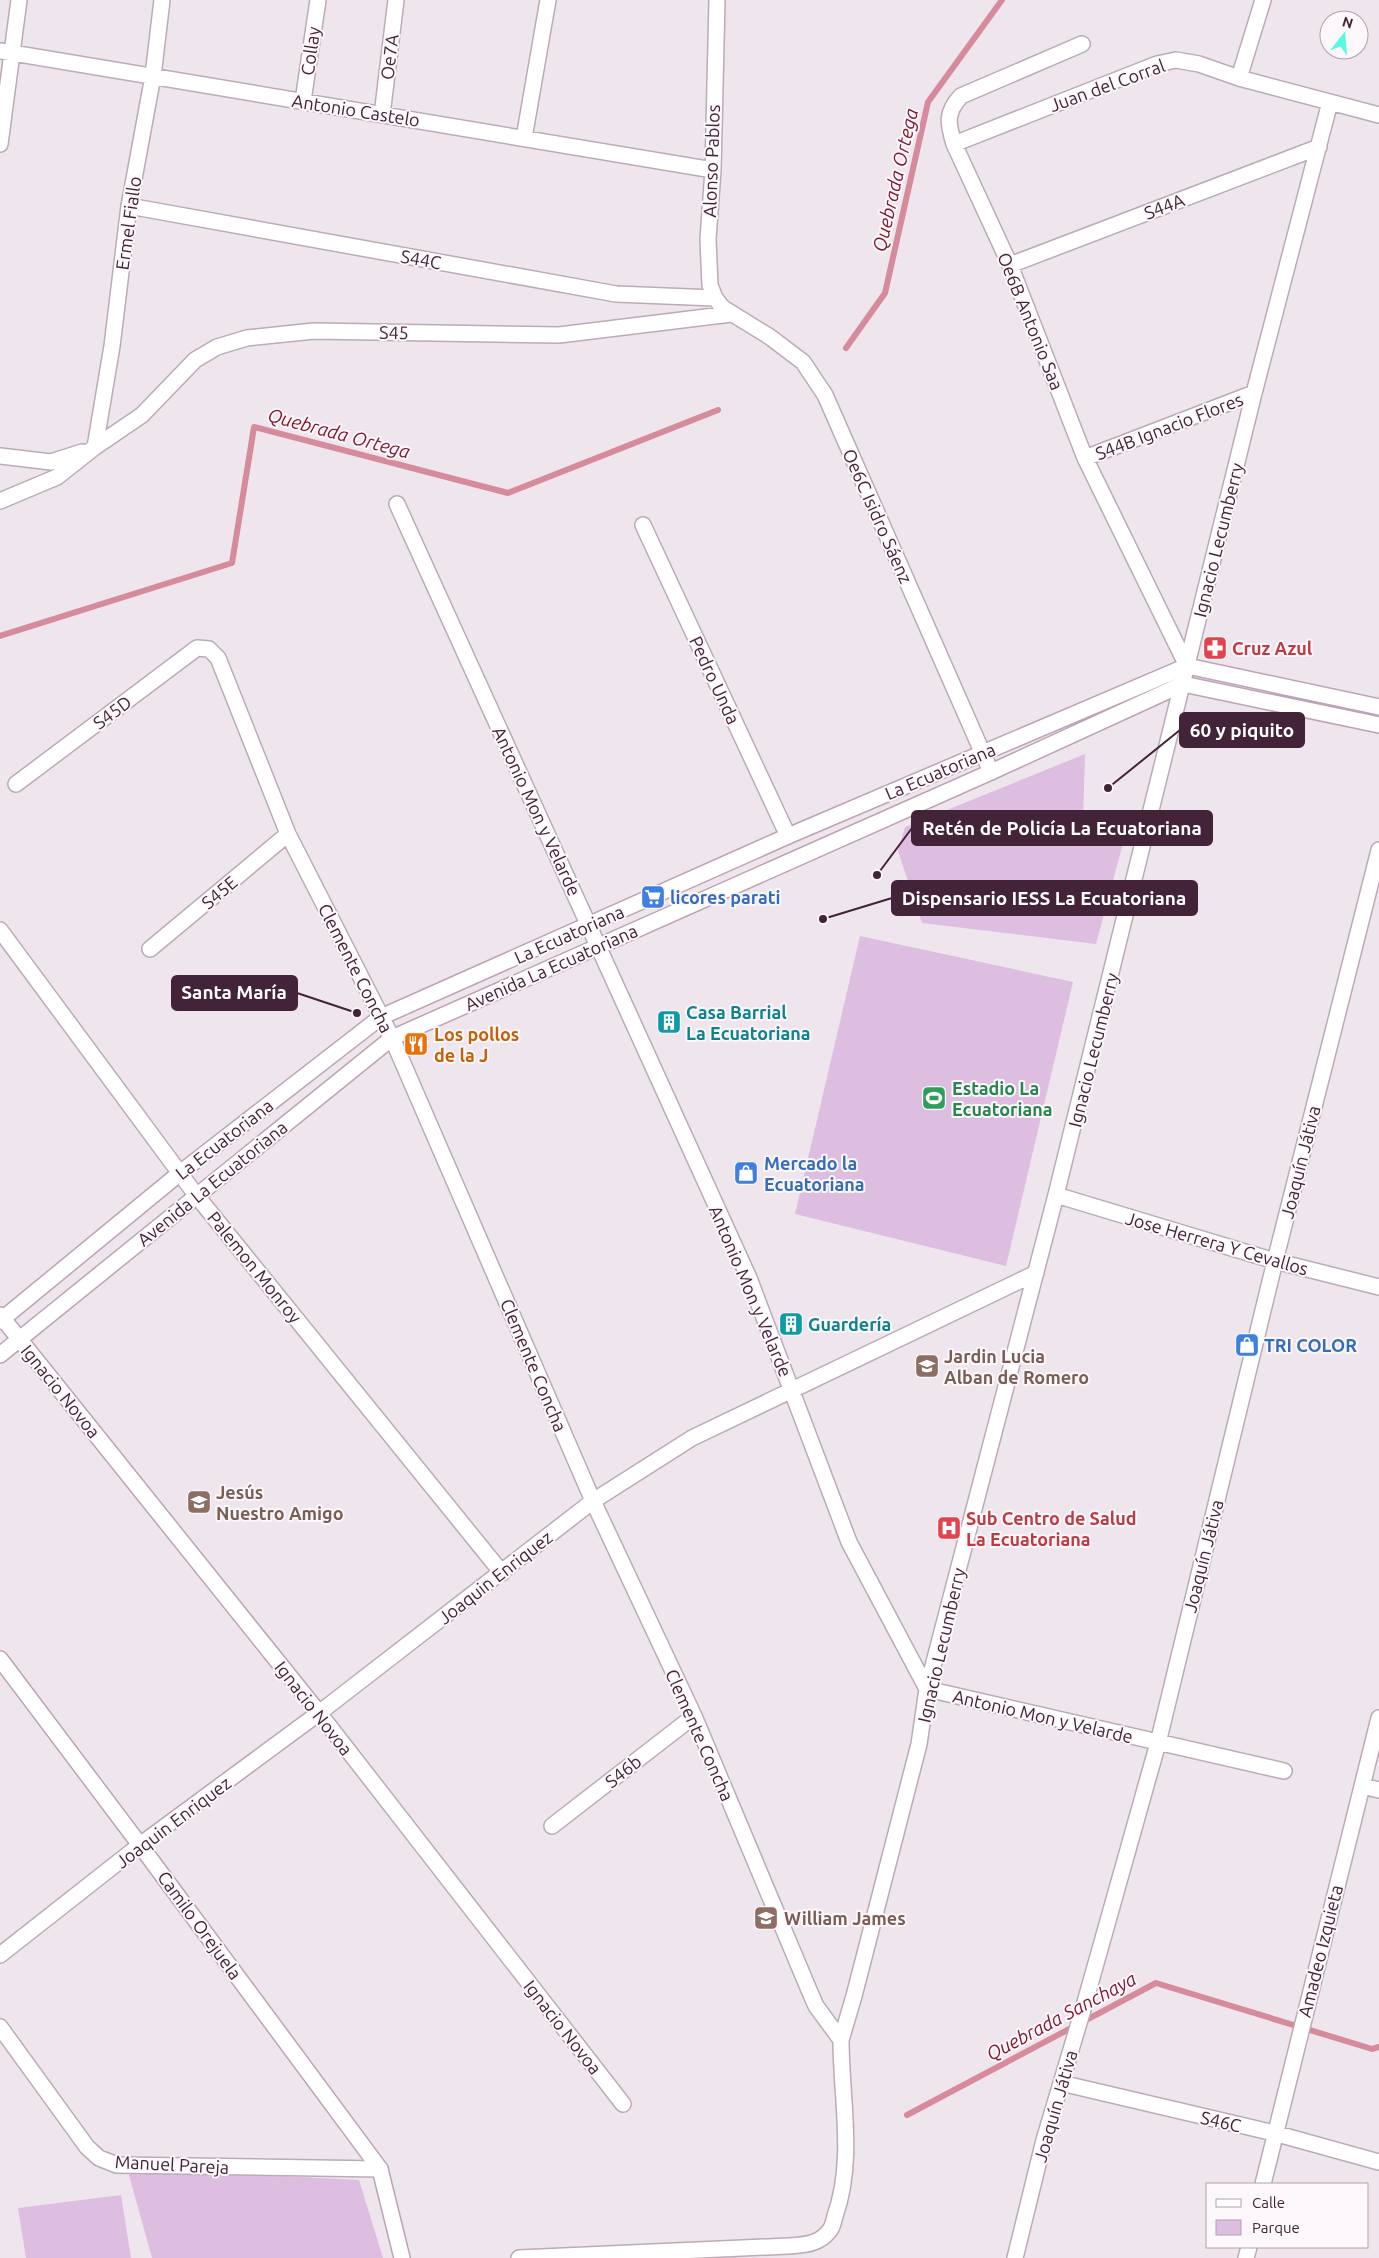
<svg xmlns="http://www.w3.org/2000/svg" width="1379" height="2258" font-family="Ubuntu,sans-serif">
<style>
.green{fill:#ddbee1}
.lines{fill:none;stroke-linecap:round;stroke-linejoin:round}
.stream{stroke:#d68b9c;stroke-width:6}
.street-casing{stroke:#bbabb6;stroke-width:18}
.secondary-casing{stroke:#bca3b5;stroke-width:18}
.street{stroke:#fff;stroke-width:15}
.secondary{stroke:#fff;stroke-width:15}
.labels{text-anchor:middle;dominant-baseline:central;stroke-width:4;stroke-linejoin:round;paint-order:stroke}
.street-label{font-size:18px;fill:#432337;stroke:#fbf7fa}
.health-label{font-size:18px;font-weight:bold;fill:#be3a42;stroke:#fbf7fa;text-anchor:start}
.shop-label{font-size:18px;font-weight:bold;fill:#366cbe;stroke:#fbf7fa;text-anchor:start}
.culture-label{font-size:18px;font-weight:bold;fill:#0d838f;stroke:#fbf7fa;text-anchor:start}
.food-label{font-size:18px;font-weight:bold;fill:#c56008;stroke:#fbf7fa;text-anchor:start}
.leisure-label{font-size:18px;font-weight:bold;fill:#27864d;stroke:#fbf7fa;text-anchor:start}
.education-label{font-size:18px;font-weight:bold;fill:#785e54;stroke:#fbf7fa;text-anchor:start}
.water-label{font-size:19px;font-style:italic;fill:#83192e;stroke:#fbf7fa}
.leader{fill:none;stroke:#432337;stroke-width:2}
.callout-dot{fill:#432337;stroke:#fbf7fa;stroke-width:2}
.callout{fill:#432337;stroke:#432337;stroke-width:2}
.callout-label{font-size:19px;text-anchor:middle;font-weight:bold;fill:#fff}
</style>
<rect width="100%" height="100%" fill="#efe5ed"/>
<path class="green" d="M 1085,754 L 1083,821 L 1129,821 L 1096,944 L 922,923 L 898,851 L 905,827 Z
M 860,936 L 1073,982 L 1006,1266 L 795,1214 Z
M 127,2168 L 359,2180 L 383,2258 L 152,2258 Z
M 121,2195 L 131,2258 L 26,2258 L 18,2208 Z"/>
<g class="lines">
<path class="stream" d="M 846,348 L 885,293 L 928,102 L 1002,0
M 0,636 L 232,563 L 254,427 L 508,493 L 718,410
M 907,2115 L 1156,1983 L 1372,2049 L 1379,2047"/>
<defs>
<path id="street" d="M 717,0 L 713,170 L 708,239 L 710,285 L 715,298 L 723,308 L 770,337 L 803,362 L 825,395 L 991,772
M 1082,44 L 961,96 C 945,113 948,124 954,144 L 1010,265 L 1085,458 L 1187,666
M 0,51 L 713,170
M 1239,78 L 1263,0
M 303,101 L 318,0
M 382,115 L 396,0
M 524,138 L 548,0
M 0,144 L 19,0
M 954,144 L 1157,64 L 1176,60 L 1199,64 L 1239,78 L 1379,115
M 129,206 L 616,294 L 715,298
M 1010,265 L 1319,147
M 95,447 L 112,346 L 129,206 L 153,76 L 162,0
M 0,456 L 51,462 L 82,452
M 1085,458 L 1254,393
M 0,501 L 57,477 L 95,447 L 142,415 L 195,360 L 217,347 L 247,338 L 314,331 L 559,335 L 731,314
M 397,504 L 749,1278 L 849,1542 L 927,1689 L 1284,1771
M 643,525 L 788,836
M 16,784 L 197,648 L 209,649 L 218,658 L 288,834 L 392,1038 L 593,1501 L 694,1716 L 809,1990 L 816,2006 L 841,2040 L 854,1996 L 919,1744 L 927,1689 L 1056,1195 L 1254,393 L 1330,102
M 0,930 L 196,1195 L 502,1573
M 150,949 L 288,834
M 1056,1195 L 1275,1261 L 1379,1287
M 1362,1786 L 1379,1790
M 552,1826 L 694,1716
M 0,1955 L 140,1845
M 0,2027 L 87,2147 L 99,2158 L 117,2165 L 380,2169
M 1061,2083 L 1274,2133 L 1379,2162
M 623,2104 L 319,1713 L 593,1501 L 692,1438 L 1036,1273
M 1263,2184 L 1379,1718
M 519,2258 L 789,2246 C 805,2245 820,2244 830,2230 C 833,2226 834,2220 835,2216 C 855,2160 841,2098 841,2040
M 1015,2258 L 1044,2140 L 1082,2013 L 1158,1743 L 1275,1261 L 1379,850
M 1246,2258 L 1249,2247"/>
<path id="secondary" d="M 0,1315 L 319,1713 L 140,1845
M 0,1321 L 180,1173 L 381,1017 L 788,836 L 1187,666 L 1379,707
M 0,1355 L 392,1038 L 991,772 L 1183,684 L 1379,725
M 0,1659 L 140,1845 L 380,2169 L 402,2258"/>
</defs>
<use href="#street" class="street-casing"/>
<use href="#secondary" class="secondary-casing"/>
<use href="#street" class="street"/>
<use href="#secondary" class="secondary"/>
</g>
<defs>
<symbol id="pharmacy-square" viewBox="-11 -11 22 22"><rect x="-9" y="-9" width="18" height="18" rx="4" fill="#e0444e" stroke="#fbf7fa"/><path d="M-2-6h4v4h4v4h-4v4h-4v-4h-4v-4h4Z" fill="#fff"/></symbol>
<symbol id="supermarket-square" viewBox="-11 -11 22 22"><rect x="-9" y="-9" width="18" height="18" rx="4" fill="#3f7fe0" stroke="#fbf7fa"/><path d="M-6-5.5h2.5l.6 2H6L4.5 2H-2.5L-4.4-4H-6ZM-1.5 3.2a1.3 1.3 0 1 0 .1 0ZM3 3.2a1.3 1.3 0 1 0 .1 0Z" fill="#fff"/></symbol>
<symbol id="building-square" viewBox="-11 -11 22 22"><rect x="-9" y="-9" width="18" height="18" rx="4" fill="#0f9aa8" stroke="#fbf7fa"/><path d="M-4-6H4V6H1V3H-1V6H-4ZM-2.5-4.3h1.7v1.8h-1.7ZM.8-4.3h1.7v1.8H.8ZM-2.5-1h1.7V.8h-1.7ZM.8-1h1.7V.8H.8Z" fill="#fff"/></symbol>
<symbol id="restaurant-square" viewBox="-11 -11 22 22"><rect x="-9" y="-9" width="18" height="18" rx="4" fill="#e8710a" stroke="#fbf7fa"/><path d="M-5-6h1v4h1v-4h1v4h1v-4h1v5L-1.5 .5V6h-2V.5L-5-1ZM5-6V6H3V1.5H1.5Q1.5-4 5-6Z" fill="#fff"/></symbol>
<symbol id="stadium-square" viewBox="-11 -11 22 22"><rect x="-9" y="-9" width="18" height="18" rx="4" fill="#2e9e5b" stroke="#fbf7fa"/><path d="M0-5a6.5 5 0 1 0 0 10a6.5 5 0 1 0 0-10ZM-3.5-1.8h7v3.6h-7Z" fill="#fff"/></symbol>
<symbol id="shop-square" viewBox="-11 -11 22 22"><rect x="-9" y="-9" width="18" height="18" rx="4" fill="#3f7fe0" stroke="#fbf7fa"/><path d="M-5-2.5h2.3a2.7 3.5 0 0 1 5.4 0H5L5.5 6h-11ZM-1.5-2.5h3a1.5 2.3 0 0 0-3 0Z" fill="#fff"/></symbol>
<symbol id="school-square" viewBox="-11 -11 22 22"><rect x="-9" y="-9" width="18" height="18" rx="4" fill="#8d6e63" stroke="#fbf7fa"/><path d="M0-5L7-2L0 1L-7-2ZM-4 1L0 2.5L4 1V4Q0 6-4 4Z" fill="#fff"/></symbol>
<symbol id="hospital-square" viewBox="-11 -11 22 22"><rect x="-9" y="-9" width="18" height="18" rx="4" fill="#e0444e" stroke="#fbf7fa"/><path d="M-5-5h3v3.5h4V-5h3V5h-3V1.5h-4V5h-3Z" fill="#fff"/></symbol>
</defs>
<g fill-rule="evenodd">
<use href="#pharmacy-square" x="1201" y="634" width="28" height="28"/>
<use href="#supermarket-square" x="639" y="883" width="28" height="28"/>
<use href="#building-square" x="655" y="1008" width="28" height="28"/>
<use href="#restaurant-square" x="402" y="1030" width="28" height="28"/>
<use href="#stadium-square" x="920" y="1084" width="28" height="28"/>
<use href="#shop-square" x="732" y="1159" width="28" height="28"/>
<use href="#building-square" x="777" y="1310" width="28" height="28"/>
<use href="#shop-square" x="1233" y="1331" width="28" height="28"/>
<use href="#school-square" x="913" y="1352" width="28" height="28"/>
<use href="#school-square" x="185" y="1488" width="28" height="28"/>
<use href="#hospital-square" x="935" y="1514" width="28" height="28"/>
<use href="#school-square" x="752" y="1904" width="28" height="28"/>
</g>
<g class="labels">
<g class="street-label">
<text transform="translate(310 51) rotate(-82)">Collay</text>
<text transform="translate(389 57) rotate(-83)">Oe7A</text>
<text transform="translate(1107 85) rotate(-20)">Juan del Corral</text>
<text transform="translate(356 110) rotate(9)">Antonio Castelo</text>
<text transform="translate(711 161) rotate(-88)">Alonso Pablos</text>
<text transform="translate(1164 206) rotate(-21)">S44A</text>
<text transform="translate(128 223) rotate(-82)">Ermel Fiallo</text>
<text transform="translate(421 259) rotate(10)">S44C</text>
<text transform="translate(1031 321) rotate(68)">Oe6B Antonio Saa</text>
<text transform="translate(394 332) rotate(1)">S45</text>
<text transform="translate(1169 426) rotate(-21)">S44B Ignacio Flores</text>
<text transform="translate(878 516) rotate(66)">Oe6C Isidro Sáenz</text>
<text transform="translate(1218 540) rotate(-76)">Ignacio Lecumberry</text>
<text transform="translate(715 680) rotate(65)">Pedro Unda</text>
<text transform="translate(112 712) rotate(-37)">S45D</text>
<text transform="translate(940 771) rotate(-23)">La Ecuatoriana</text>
<text transform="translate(537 811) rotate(65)">Antonio Mon y Velarde</text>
<text transform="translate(219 892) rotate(-40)">S45E</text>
<text transform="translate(569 934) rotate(-24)">La Ecuatoriana</text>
<text transform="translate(551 967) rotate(-24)">Avenida La Ecuatoriana</text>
<text transform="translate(356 968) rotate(63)">Clemente Concha</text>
<text transform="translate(1093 1050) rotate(-76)">Ignacio Lecumberry</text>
<text transform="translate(224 1139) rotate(-38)">La Ecuatoriana</text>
<text transform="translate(1300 1162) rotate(-76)">Joaquín Játiva</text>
<text transform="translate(212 1183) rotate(-39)">Avenida La Ecuatoriana</text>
<text transform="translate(1217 1243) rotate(16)">Jose Herrera Y Cevallos</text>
<text transform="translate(255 1267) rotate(51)">Palemon Monroy</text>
<text transform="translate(751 1291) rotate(67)">Antonio Mon y Velarde</text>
<text transform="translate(534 1365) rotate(67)">Clemente Concha</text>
<text transform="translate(61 1391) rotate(51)">Ignacio Novoa</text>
<text transform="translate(1203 1556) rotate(-76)">Joaquín Játiva</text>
<text transform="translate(495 1577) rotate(-38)">Joaquin Enriquez</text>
<text transform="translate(941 1645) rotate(-77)">Ignacio Lecumberry</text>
<text transform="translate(314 1708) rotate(52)">Ignacio Novoa</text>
<text transform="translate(1043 1716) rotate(13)">Antonio Mon y Velarde</text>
<text transform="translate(700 1735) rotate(66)">Clemente Concha</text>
<text transform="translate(623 1771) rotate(-38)">S46b</text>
<text transform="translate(173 1822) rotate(-37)">Joaquin Enriquez</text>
<text transform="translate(200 1925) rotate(54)">Camilo Orejuela</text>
<text transform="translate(1320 1951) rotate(-76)">Amadeo Izquieta</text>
<text transform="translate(563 2027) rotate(52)">Ignacio Novoa</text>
<text transform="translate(1055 2106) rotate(-74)">Joaquín Játiva</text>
<text transform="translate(1221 2121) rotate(13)">S46C</text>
<text transform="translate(172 2164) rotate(3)">Manuel Pareja</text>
</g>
<g class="health-label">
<text x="1232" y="648">Cruz Azul</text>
<text x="966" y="1518">Sub Centro de Salud<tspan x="966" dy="21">La Ecuatoriana</tspan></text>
</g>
<g class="shop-label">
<text x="670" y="897">licores parati</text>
<text x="764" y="1163">Mercado la<tspan x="764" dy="21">Ecuatoriana</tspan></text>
<text x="1264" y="1345">TRI COLOR</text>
</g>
<g class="culture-label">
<text x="686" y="1012">Casa Barrial<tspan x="686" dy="21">La Ecuatoriana</tspan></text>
<text x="808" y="1324">Guardería</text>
</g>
<g class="food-label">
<text x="434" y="1034">Los pollos<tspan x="434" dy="21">de la J</tspan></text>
</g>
<g class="leisure-label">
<text x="952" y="1088">Estadio La<tspan x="952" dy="21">Ecuatoriana</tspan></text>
</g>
<g class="education-label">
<text x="944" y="1356">Jardin Lucia<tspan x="944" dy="21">Alban de Romero</tspan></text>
<text x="216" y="1492">Jesús<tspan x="216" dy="21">Nuestro Amigo</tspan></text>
<text x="784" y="1918">William James</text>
</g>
<g class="water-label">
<text transform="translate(895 180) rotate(-77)">Quebrada Ortega</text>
<text transform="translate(339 433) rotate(15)">Quebrada Ortega</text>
<text transform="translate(1061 2016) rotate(-28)">Quebrada Sanchaya</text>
</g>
</g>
<path class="leader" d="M1108 788L1180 730M877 875L912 828M823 919L892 898M357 1013L297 993"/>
<g class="callout-dot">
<circle cx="1108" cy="788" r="5"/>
<circle cx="877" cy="875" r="5"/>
<circle cx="823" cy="919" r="5"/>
<circle cx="357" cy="1013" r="5"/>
</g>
<g class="callout">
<rect x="1180" y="713" width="124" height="34" rx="5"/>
<rect x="912" y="811" width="300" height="34" rx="5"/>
<rect x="892" y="881" width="305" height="34" rx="5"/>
<rect x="172" y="976" width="125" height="34" rx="5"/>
</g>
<g class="callout-label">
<text x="1242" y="737">60 y piquito</text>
<text x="1062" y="835">Retén de Policía La Ecuatoriana</text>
<text x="1044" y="905">Dispensario IESS La Ecuatoriana</text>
<text x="234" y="999">Santa María</text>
</g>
<rect x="1206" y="2183" width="162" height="65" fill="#fbf7fa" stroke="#b1a2ac"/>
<rect x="1216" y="2199" width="25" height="8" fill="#ffffff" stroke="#b1a2ac"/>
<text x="1252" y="2208" font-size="15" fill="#432337">Calle</text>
<rect x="1216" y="2220" width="25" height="15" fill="#ddbee1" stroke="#b1a2ac"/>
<text x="1252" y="2233" font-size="15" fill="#432337">Parque</text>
<g transform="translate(1344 35) rotate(17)"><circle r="24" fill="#fbf7fa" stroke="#b1a2ac"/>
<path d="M0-4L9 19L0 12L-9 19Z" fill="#59f9e5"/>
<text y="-8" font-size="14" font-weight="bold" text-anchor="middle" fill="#432337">N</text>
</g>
</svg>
